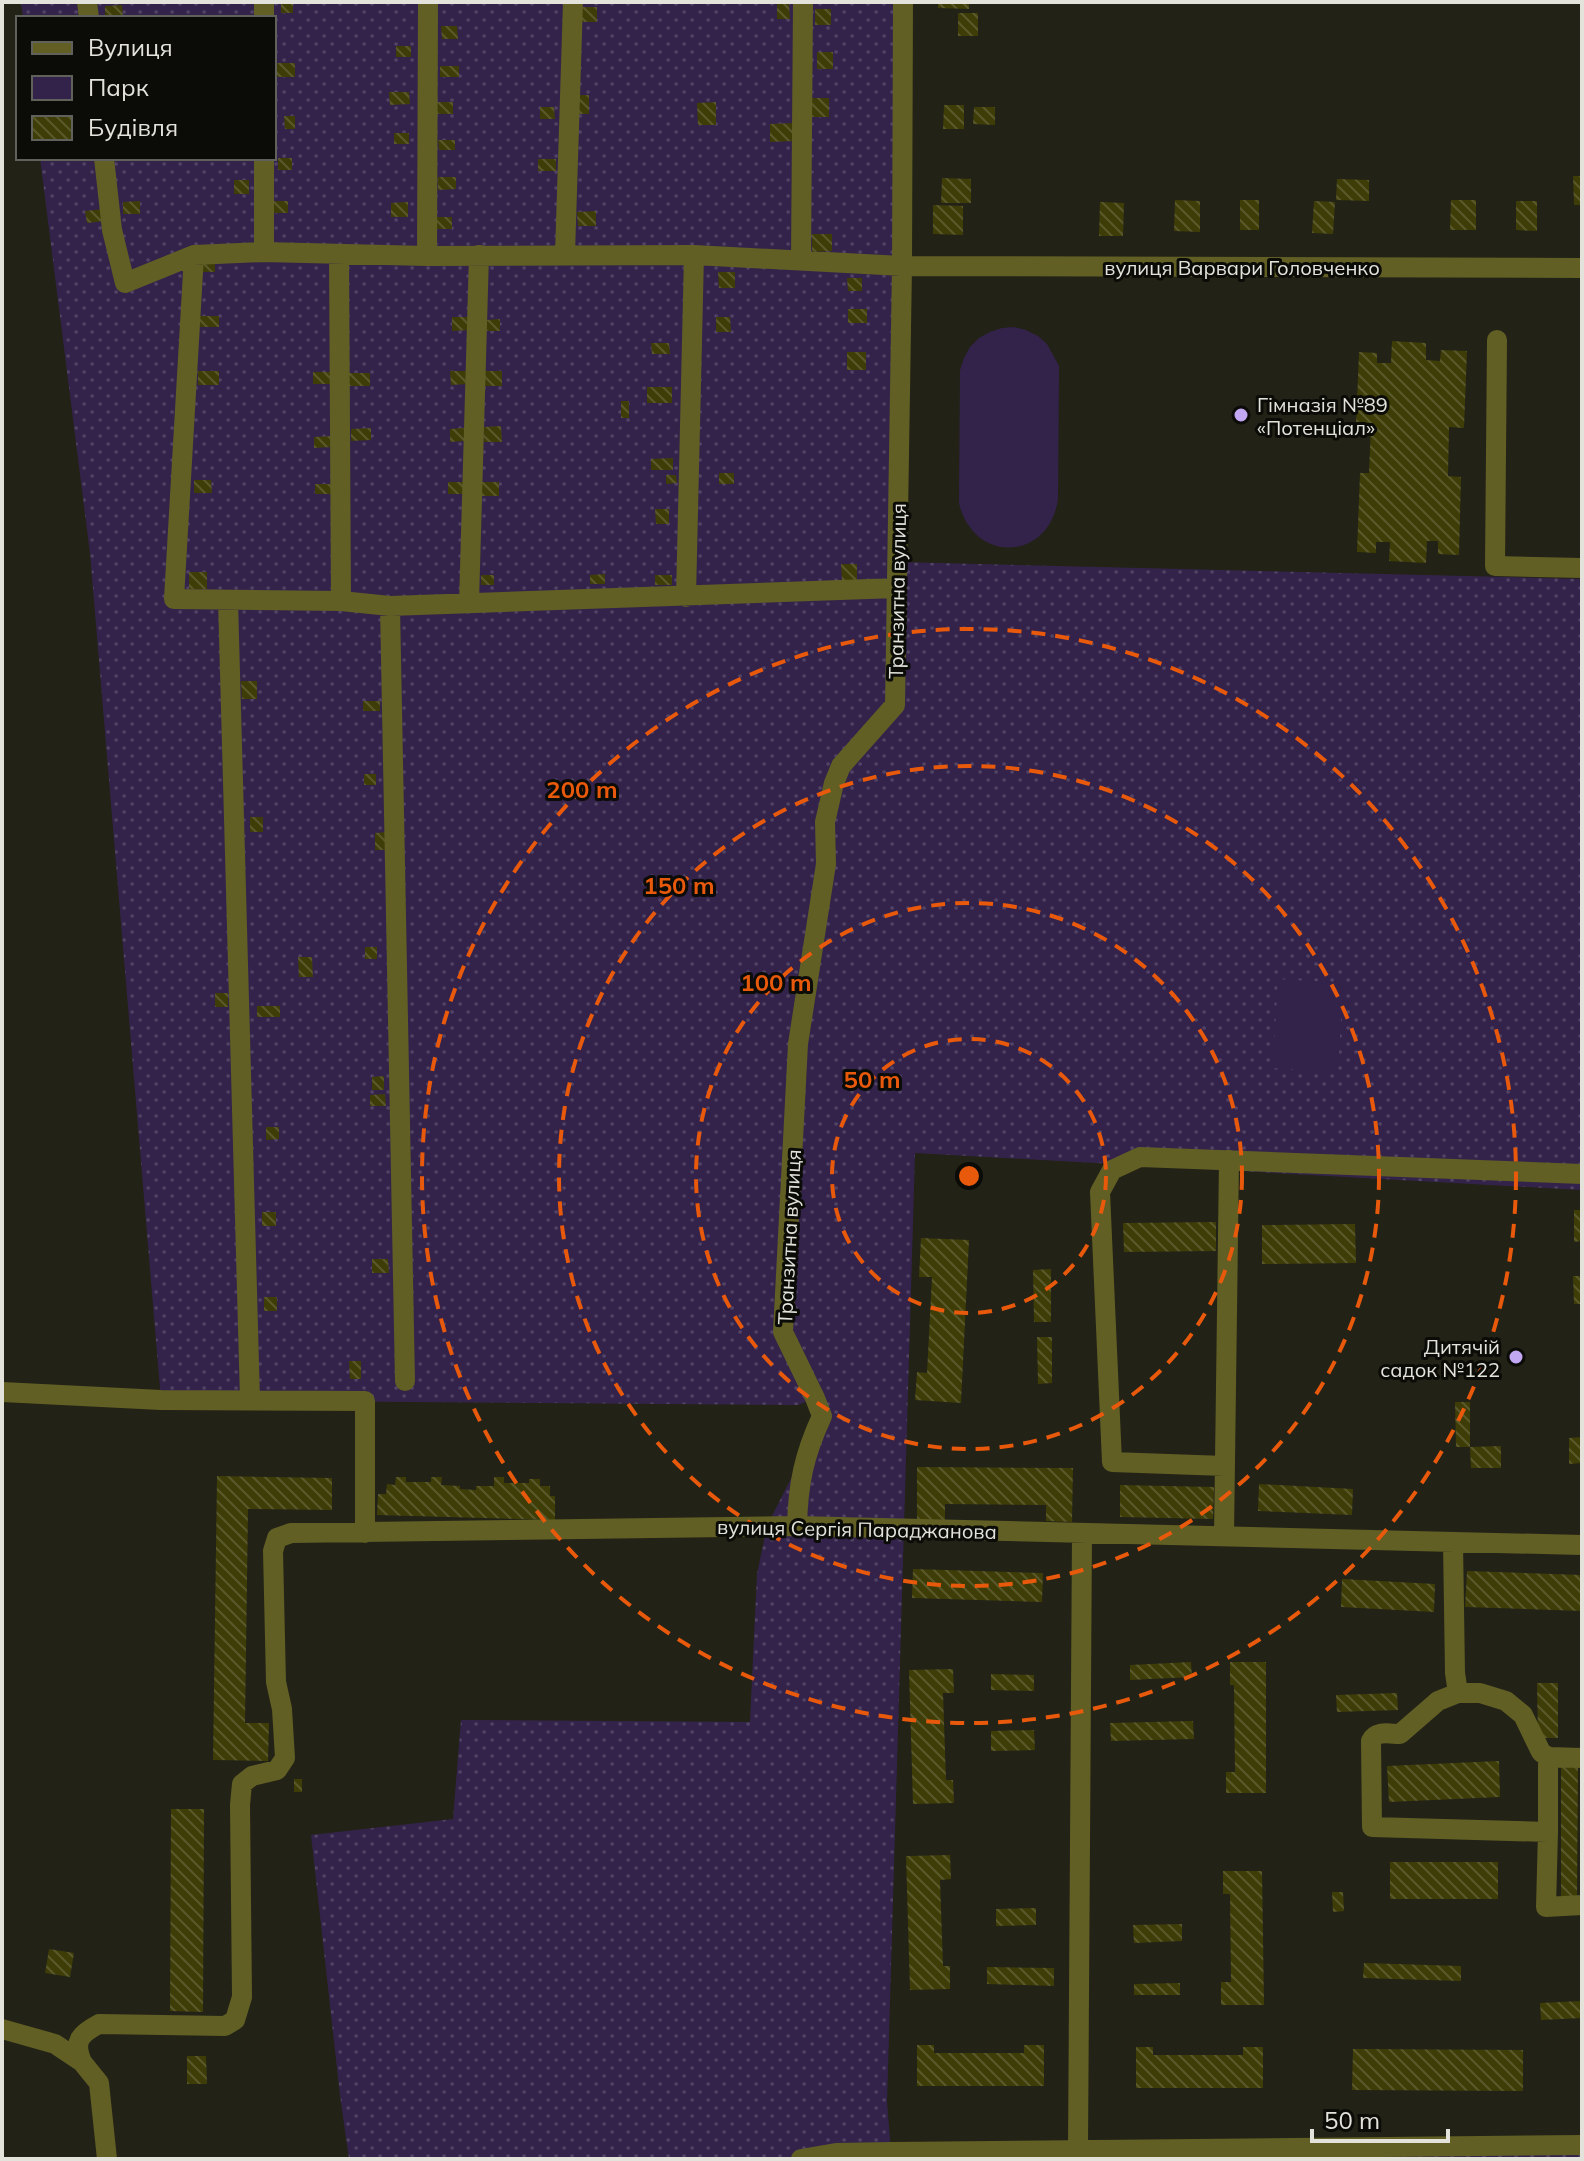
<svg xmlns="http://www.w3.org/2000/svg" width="1584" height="2161" font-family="Mulish,sans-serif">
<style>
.grass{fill:url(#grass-dots)}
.park{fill:#33234b}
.building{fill:url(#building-back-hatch)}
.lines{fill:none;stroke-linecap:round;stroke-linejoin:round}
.minor{stroke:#615f24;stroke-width:20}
.ring{fill:none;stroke:#e8590c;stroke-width:4;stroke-dasharray:14 10}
.poi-dot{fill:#c2a8f2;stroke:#0b0b07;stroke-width:3}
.labels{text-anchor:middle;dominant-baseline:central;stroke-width:6;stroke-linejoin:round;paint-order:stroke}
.street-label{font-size:20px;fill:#e3e3dc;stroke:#0b0b07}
.poi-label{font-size:20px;fill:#e3e3dc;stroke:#0b0b07;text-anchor:start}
.centre{fill:#e8590c;stroke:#0b0b07;stroke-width:4}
.ring-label{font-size:24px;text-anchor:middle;font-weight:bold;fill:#e8590c;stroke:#0b0b07;stroke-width:6;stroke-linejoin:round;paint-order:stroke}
</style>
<defs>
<pattern id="grass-dots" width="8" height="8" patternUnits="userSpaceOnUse" patternTransform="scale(2)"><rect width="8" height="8" fill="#33234b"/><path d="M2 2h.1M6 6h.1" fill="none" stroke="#504364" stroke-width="1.8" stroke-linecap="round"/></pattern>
<pattern id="building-back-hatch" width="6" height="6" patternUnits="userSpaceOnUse" patternTransform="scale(2)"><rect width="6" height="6" fill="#3e3d07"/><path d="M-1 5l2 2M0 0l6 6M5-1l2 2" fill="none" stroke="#5a592b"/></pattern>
</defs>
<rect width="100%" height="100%" fill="#222217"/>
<path class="grass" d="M 21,2 L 903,2 L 898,562 L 1582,579 L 1582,1190 L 915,1153 L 887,2102 L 891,2152 L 1582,2145 L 1582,2159 L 349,2159 L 340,2095 L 311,1835 L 453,1819 L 461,1720 L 750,1722 L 757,1574 L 767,1526 L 810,1441 L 815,1398 L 798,1405 L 161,1400 L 90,553 L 40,158 L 274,158 L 274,18 L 23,18 Z"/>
<path class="park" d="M 1014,327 L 1026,330 L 1038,336 L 1047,344 L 1059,366 L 1058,499 C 1049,562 973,564 959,503 L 960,370 L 964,358 L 970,347 L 979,338 L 990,332 L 1002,328 Z
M 1278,979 L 1343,983 L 1338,1072 L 1273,1068 Z"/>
<path class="building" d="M 938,2 L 969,2 L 969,9 L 938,8 Z
M 281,3 L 293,3 L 293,13 L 281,13 Z
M 777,4 L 789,4 L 790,19 L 777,19 Z
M 122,5 L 123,18 L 105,18 L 105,6 Z
M 579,7 L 597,7 L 597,22 L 579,22 Z
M 815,9 L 831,9 L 831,25 L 815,25 Z
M 958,13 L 978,13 L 978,36 L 958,36 Z
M 441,26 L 457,26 L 458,39 L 442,39 Z
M 396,46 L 411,46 L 411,57 L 396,57 Z
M 817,52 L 833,52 L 833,69 L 817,69 Z
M 276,63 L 295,63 L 295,77 L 277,77 Z
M 440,66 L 459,66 L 459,77 L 440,77 Z
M 389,92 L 409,92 L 410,104 L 390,105 Z
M 575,95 L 589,95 L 589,114 L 575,114 Z
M 808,98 L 829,98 L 829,117 L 808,117 Z
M 436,102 L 453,102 L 453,114 L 436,114 Z
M 716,102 L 716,125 L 698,125 L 697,103 Z
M 944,105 L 964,105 L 964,129 L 943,129 Z
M 540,107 L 554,107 L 555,119 L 540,119 Z
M 974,107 L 995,107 L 995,125 L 973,124 Z
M 284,116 L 295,116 L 295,129 L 285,129 Z
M 794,123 L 794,141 L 770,142 L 770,124 Z
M 394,133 L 409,133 L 409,144 L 394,144 Z
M 438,140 L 455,140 L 455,150 L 439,150 Z
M 278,158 L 292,158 L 292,170 L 278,170 Z
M 538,159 L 556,159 L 556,171 L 538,171 Z
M 1573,176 L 1582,176 L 1582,205 L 1574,205 Z
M 438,177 L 456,177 L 456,189 L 438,190 Z
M 942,178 L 971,179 L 971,203 L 941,203 Z
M 1337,179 L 1369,180 L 1369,201 L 1336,200 Z
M 234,180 L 249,180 L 249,194 L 234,194 Z
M 1175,200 L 1200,201 L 1200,232 L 1174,231 Z
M 1240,200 L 1259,200 L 1259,230 L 1240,230 Z
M 1451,200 L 1476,200 L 1476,230 L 1450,230 Z
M 140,201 L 140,214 L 123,214 L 123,202 Z
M 272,201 L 288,201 L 288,213 L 272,213 Z
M 1314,201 L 1335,202 L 1333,234 L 1312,233 Z
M 1516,201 L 1537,201 L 1537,231 L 1516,230 Z
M 408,202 L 408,217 L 391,217 L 391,203 Z
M 1100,202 L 1124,203 L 1123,236 L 1099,236 Z
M 933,205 L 963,206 L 963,235 L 933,234 Z
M 104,209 L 105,221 L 87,223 L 85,211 Z
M 596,211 L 596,226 L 578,226 L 577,212 Z
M 435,217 L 452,217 L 452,229 L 435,229 Z
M 812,234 L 832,234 L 832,251 L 812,252 Z
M 200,261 L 215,261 L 215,272 L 200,272 Z
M 718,272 L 735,272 L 735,288 L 719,288 Z
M 847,278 L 862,278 L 862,291 L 848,291 Z
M 848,309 L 867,309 L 867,323 L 848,323 Z
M 200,316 L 219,316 L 219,327 L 200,327 Z
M 452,317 L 471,317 L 471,330 L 452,331 Z
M 716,317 L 730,317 L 731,332 L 716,332 Z
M 500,319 L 500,331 L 487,331 L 487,320 Z
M 1392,341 L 1426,343 L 1426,360 L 1440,361 L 1441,350 L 1467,351 L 1464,428 L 1449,427 L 1448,476 L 1461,477 L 1459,555 L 1438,554 L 1438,541 L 1427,541 L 1426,563 L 1389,561 L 1390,542 L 1376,542 L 1376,553 L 1357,552 L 1360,473 L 1369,473 L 1371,426 L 1356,426 L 1359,352 L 1377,353 L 1377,363 L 1391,363 Z
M 651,343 L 669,343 L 670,354 L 652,354 Z
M 847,352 L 866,352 L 866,370 L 847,370 Z
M 198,371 L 219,371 L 219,385 L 198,385 Z
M 450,371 L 468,371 L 468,384 L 451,385 Z
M 484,371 L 502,371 L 502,386 L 485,386 Z
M 313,372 L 330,372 L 330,384 L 313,384 Z
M 347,373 L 370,373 L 370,386 L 347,386 Z
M 647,387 L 672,387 L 672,403 L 647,403 Z
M 621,401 L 629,401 L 629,418 L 621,418 Z
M 501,426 L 502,442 L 484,442 L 484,427 Z
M 371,428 L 371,440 L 351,441 L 351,429 Z
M 464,428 L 464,441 L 450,442 L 450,429 Z
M 332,436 L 332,447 L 314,448 L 314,437 Z
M 673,458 L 673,470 L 651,470 L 651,459 Z
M 719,473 L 734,473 L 734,484 L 719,484 Z
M 666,475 L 676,475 L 677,483 L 666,484 Z
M 194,480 L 211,480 L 212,493 L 194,493 Z
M 448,482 L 464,482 L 464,494 L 448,494 Z
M 482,482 L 499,482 L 499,496 L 482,496 Z
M 315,484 L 332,484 L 332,494 L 315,494 Z
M 655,509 L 669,509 L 669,524 L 656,524 Z
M 841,564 L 857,564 L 857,581 L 842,581 Z
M 189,572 L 207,572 L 207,589 L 189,589 Z
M 605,574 L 605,584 L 590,584 L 590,575 Z
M 481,575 L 494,575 L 494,585 L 481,585 Z
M 655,575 L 672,575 L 672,585 L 655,585 Z
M 241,681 L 257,681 L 257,699 L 242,699 Z
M 363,701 L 380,701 L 380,711 L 363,711 Z
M 364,774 L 376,774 L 376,785 L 364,785 Z
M 250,817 L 263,817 L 263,832 L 250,832 Z
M 386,832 L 387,850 L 375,850 L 375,833 Z
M 365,947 L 377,947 L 377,959 L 365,959 Z
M 298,957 L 312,957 L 313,977 L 299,977 Z
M 215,993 L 228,993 L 228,1007 L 215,1007 Z
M 257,1006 L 280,1006 L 280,1017 L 257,1017 Z
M 384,1076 L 384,1090 L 372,1090 L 372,1077 Z
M 385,1094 L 386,1106 L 370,1106 L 370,1095 Z
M 266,1127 L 279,1127 L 279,1139 L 266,1140 Z
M 1574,1210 L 1582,1210 L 1582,1241 L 1574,1242 Z
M 262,1212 L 276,1212 L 276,1226 L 262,1226 Z
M 1216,1222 L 1216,1251 L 1124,1252 L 1123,1223 Z
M 1355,1224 L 1356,1263 L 1262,1264 L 1262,1225 Z
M 921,1238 L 969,1240 L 961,1403 L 915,1400 L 917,1372 L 927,1373 L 932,1277 L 919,1277 Z
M 372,1259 L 388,1259 L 389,1273 L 372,1273 Z
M 1051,1269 L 1051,1322 L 1034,1322 L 1033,1270 Z
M 1573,1276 L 1582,1276 L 1582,1304 L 1574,1304 Z
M 264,1297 L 277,1297 L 277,1311 L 264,1311 Z
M 1037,1337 L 1052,1337 L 1052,1383 L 1038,1384 Z
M 349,1361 L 361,1361 L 361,1379 L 350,1379 Z
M 1455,1402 L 1470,1402 L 1470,1447 L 1456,1447 Z
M 1582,1437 L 1582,1463 L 1569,1464 L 1569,1438 Z
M 1501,1446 L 1501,1468 L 1471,1468 L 1470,1447 Z
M 917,1467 L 1073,1468 L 1072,1522 L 1046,1521 L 1046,1505 L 945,1504 L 945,1520 L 917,1519 Z
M 217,1476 L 332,1478 L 332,1510 L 248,1509 L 245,1723 L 269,1723 L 268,1761 L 213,1760 Z
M 396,1477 L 406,1477 L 406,1482 L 431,1482 L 431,1477 L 442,1477 L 441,1485 L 460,1486 L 460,1489 L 476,1490 L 476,1486 L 494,1486 L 494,1477 L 504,1477 L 504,1483 L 529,1483 L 529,1479 L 540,1479 L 540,1486 L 550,1486 L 550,1496 L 555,1496 L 555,1520 L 377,1515 L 378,1494 L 386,1494 L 387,1484 L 395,1485 Z
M 1259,1484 L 1353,1489 L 1352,1515 L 1258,1511 Z
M 1120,1485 L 1214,1487 L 1213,1519 L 1120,1517 Z
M 913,1569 L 1043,1573 L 1042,1602 L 912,1598 Z
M 1467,1571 L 1582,1575 L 1582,1611 L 1465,1607 Z
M 1342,1579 L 1435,1584 L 1434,1612 L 1341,1607 Z
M 1191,1662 L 1192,1677 L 1130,1680 L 1130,1665 Z
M 1230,1662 L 1266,1662 L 1266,1793 L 1226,1793 L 1226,1772 L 1235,1772 L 1234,1685 L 1230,1685 Z
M 953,1669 L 954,1693 L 943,1693 L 946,1780 L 953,1780 L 954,1803 L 913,1804 L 909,1670 Z
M 991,1674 L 1034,1675 L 1034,1691 L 991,1690 Z
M 1537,1683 L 1558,1683 L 1558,1738 L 1538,1738 Z
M 1397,1693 L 1398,1710 L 1337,1712 L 1336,1695 Z
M 1193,1721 L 1194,1739 L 1111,1741 L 1110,1723 Z
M 1034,1730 L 1035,1750 L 991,1751 L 991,1731 Z
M 1499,1761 L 1500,1797 L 1389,1802 L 1387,1766 Z
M 1561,1765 L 1578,1765 L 1577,1900 L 1561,1900 Z
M 294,1779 L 302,1779 L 302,1792 L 294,1792 Z
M 171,1809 L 204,1809 L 203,2012 L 170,2011 Z
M 950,1855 L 951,1879 L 940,1880 L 943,1966 L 950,1966 L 950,1989 L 910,1990 L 906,1856 Z
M 1390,1862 L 1498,1862 L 1498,1899 L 1390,1899 Z
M 1223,1871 L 1262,1871 L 1264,2005 L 1221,2005 L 1221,1982 L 1231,1982 L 1230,1894 L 1223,1894 Z
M 1332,1892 L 1343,1892 L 1344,1911 L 1333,1912 Z
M 1036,1908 L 1036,1925 L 996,1926 L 996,1909 Z
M 1182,1924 L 1182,1941 L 1134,1943 L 1133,1925 Z
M 49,1949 L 74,1953 L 70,1977 L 45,1973 Z
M 1364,1963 L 1461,1966 L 1461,1981 L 1363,1978 Z
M 987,1967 L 1054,1968 L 1054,1986 L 987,1984 Z
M 1180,1983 L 1180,1995 L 1134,1995 L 1134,1984 Z
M 1582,2001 L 1582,2018 L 1541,2020 L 1540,2003 Z
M 917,2045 L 934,2045 L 934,2053 L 1024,2053 L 1024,2045 L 1044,2045 L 1044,2086 L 917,2086 Z
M 1136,2047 L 1153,2047 L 1153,2055 L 1243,2055 L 1243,2047 L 1263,2047 L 1263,2088 L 1136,2088 Z
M 1353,2049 L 1523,2050 L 1523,2091 L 1352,2090 Z
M 187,2056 L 206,2056 L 207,2084 L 187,2084 Z"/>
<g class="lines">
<path class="minor" d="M 87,2 L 89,18
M 264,2 L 264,18
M 104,158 L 112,230 L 125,283 L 194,255 L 264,252
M 264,158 L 264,252 L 427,256 L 694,255 L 902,266 L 1582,268
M 339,254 L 341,601
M 565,254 L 573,2
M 194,255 L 174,599 L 341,601 L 390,606 L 897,588
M 427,256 L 428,2
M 801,260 L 803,2
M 1497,340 L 1495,566 L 1582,568
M 686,597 L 694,255
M 228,600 L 250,1400
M 469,603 L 479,255
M 390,606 L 405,1381
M 2,1392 L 161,1400 L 365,1401 L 365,1533
M 1225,1466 L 1112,1462 L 1100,1192 L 1112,1170 L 1140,1157 L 1582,1174
M 797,1526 C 798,1484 804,1455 822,1416 L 815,1398 L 783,1332 L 798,1044 L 826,864 L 825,822 L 834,783 L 841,766 L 895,705 L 902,266 L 903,2
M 1224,1537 L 1229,1160
M 1453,1542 L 1455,1673 L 1458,1693 L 1480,1693 L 1506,1701 L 1523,1715 L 1541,1752 L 1548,1757 L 1582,1758
M 1458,1693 L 1438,1701 L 1400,1734 C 1390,1734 1376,1730 1371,1741 L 1372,1827 L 1548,1832 L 1548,1757
M 1548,1832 L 1546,1907 L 1582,1905
M 2,2029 L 55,2044 L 82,2062 L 99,2083 L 107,2159
M 82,2062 C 73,2041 80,2034 99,2024 L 225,2026 L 235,2020 L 242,1997 L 240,1805 L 242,1784 L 252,1776 L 277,1770 L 285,1758 L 282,1709 L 276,1682 L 273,1551 L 277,1538 L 291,1533 L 797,1526 L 1582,1545
M 1078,2151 L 1082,1533
M 801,2159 L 836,2153 L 891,2152
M 879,2159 L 891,2152 L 1582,2145"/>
</g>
<g class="ring">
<circle cx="969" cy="1176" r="137"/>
<circle cx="969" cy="1176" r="273"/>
<circle cx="969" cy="1176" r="410"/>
<circle cx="969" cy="1176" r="547"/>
</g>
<g class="poi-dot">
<circle cx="1241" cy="415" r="8"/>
<circle cx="1516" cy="1357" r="8"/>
</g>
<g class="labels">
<g class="street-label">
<text x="1242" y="267">вулиця Варвари Головченко</text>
<text transform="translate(897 591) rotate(-89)">Транзитна вулиця</text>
<text transform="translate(789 1237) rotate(-87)">Транзитна вулиця</text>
<text transform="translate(857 1529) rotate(1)">вулиця Сергія Параджанова</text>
</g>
<g class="poi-label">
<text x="1257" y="404">Гімназія №89<tspan x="1257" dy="23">«Потенціал»</tspan></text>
<text x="1500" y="1346" text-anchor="end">Дитячій<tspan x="1500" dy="23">садок №122</tspan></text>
</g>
</g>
<circle cx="969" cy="1176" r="12" class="centre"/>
<g class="ring-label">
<text x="582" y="798">200 m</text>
<text x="679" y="894">150 m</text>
<text x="776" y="991">100 m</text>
<text x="872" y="1088">50 m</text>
</g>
<rect width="1584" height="2161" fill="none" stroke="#e3e3dc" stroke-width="8"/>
<rect x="16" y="16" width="260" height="144" fill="#0b0b07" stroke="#61615c" stroke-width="2"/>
<rect x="32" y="42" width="40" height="12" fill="#615f24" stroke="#61615c" stroke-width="2"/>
<text x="88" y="56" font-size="24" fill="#e3e3dc">Вулиця</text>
<rect x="32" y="76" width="40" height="24" fill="#33234b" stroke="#61615c" stroke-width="2"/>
<text x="88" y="96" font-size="24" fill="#e3e3dc">Парк</text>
<rect x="32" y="116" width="40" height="24" fill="url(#building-back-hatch)" stroke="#61615c" stroke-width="2"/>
<text x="88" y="136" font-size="24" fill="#e3e3dc">Будівля</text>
<path d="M1312 2129v12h136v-12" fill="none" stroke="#e3e3dc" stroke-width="4"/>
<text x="1324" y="2129" font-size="24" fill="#e3e3dc" stroke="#0b0b07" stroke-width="6" paint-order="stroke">50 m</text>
</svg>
